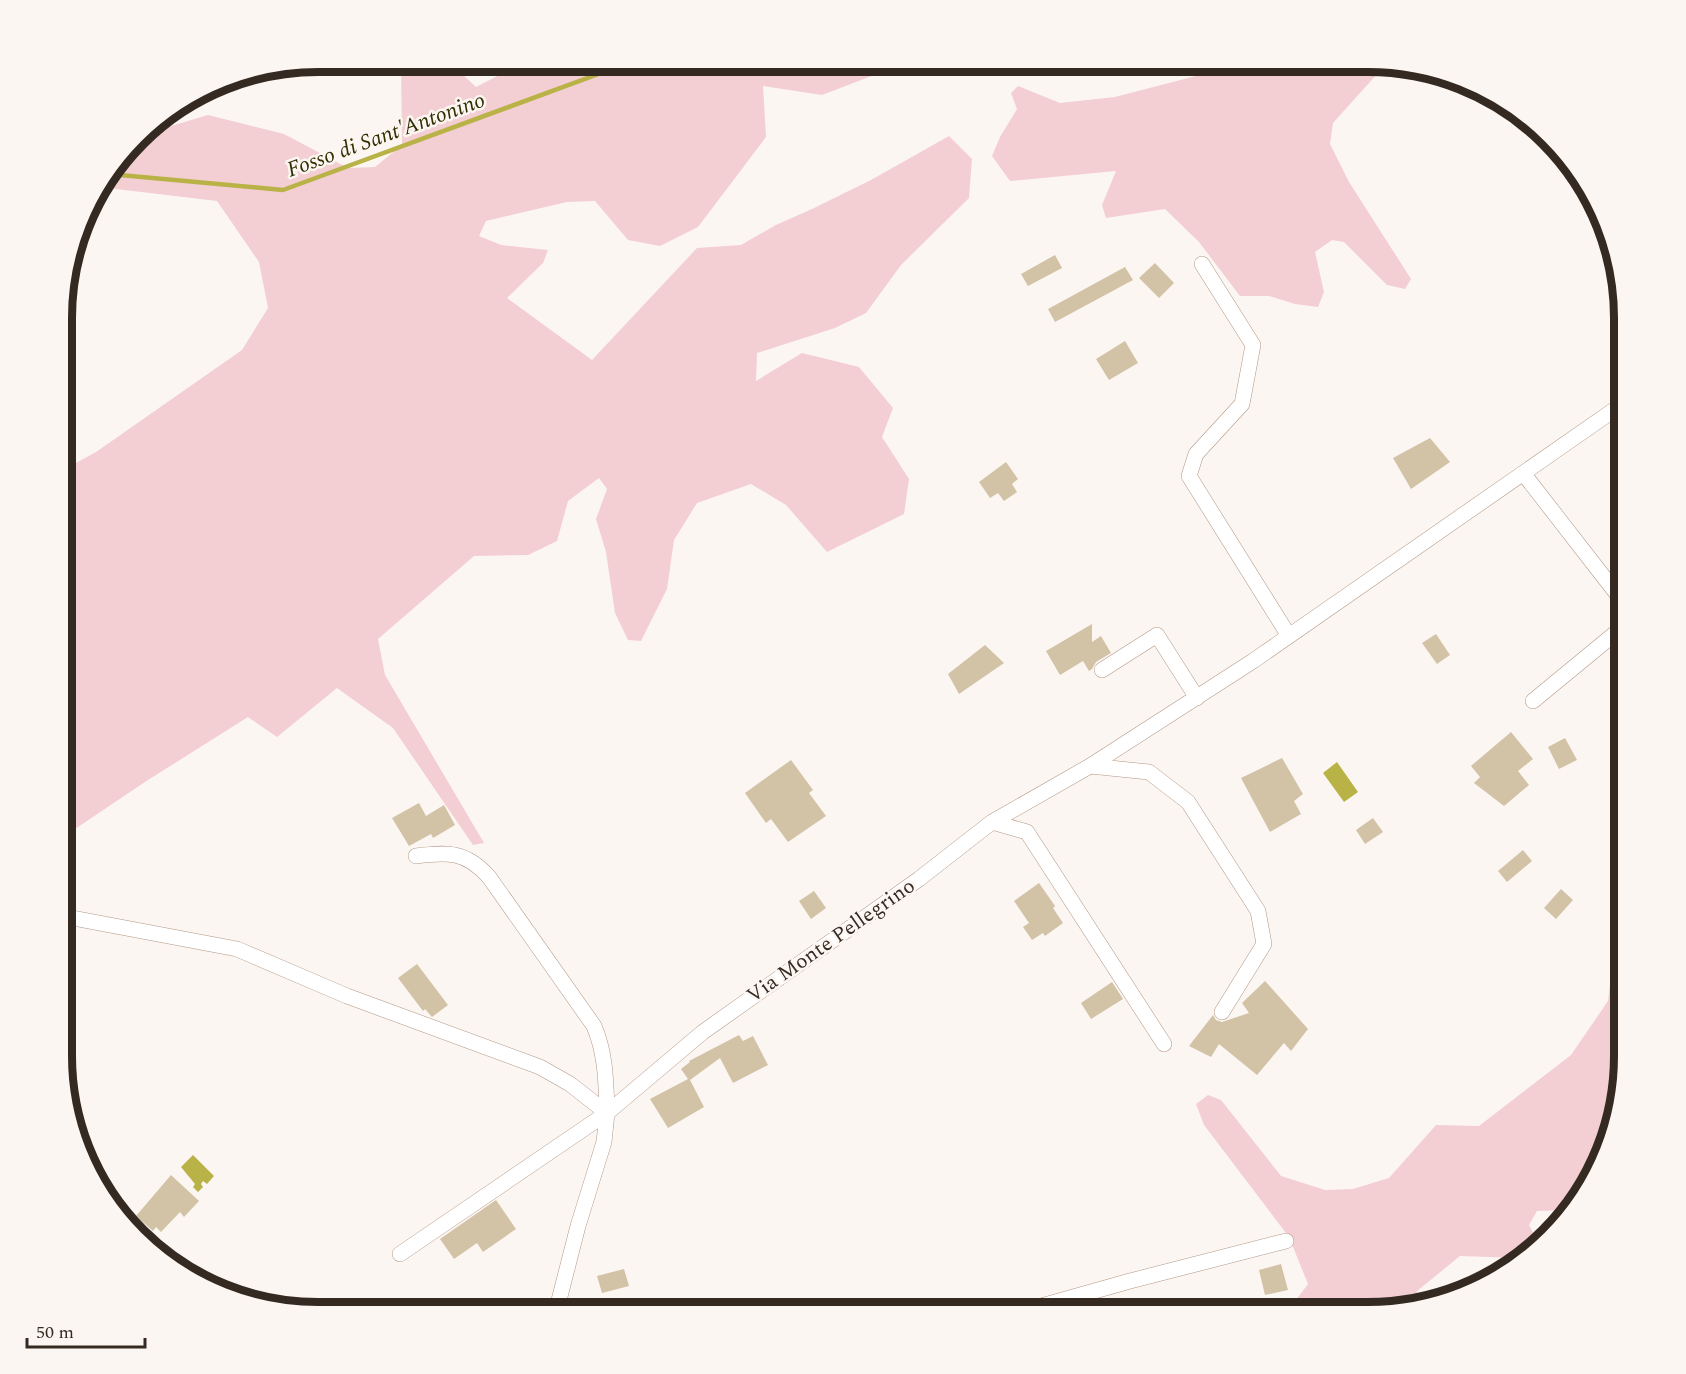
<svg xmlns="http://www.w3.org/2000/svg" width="1686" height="1374" font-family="Spectral,serif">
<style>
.green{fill:#f3ced3}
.water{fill:#b9b246}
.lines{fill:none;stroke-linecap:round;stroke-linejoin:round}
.stream{stroke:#b9b246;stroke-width:4.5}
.building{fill:#d2c2a6}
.minor-casing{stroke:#b29785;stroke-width:16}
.minor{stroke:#fff;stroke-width:15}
.labels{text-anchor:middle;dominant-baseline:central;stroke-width:5;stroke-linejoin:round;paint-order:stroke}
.street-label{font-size:21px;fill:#352a22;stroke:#fcf6f2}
.water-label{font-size:22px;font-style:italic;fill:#312e00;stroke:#fcf6f2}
.rim{fill:none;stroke:#352a22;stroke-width:8}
</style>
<rect width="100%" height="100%" fill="#fcf6f2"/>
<path class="green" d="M 401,62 L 453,62 L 461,73 L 476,87 L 507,71 L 507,62 L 893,62 L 882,72 L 822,95 L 763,86 L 766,137 L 698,227 L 660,246 L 628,240 L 595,201 L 567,202 L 486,221 L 479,236 L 501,245 L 548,250 L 543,263 L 507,298 L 592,360 L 697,248 L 741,245 L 776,225 L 812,209 L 871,180 L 949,136 L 972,159 L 969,198 L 901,265 L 866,313 L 835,328 L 757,353 L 756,381 L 802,353 L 859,367 L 893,408 L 882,437 L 909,479 L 904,514 L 827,552 L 786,505 L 751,484 L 697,503 L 674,540 L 667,589 L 641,641 L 628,640 L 615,613 L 606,552 L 596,519 L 607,489 L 599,478 L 568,501 L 557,541 L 528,555 L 474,556 L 378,639 L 385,675 L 484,843 L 473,845 L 393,728 L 337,688 L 277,737 L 248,717 L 148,780 L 63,837 L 63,470 L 96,452 L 242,350 L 268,308 L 259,262 L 217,201 L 99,187 L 141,135 L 208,115 L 284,134 L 348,168 L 375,167 L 402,145 Z
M 1219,62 L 1387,63 L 1333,123 L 1330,144 L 1349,182 L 1411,279 L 1405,289 L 1387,285 L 1344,242 L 1332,240 L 1315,252 L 1324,292 L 1318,307 L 1295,304 L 1269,296 L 1240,296 L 1199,242 L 1165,209 L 1106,218 L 1102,205 L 1116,171 L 1010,181 L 992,156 L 1000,137 L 1017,109 L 1011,93 L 1018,86 L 1060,103 L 1115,97 L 1215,71 Z
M 1621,915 L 1624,916 L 1624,1073 L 1598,1169 L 1570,1208 L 1567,1210 L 1537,1211 L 1529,1225 L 1539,1244 L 1519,1258 L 1460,1256 L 1417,1291 L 1415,1303 L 1368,1312 L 1296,1312 L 1296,1300 L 1308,1284 L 1289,1237 L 1204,1125 L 1196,1104 L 1208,1095 L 1221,1100 L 1281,1176 L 1325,1190 L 1353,1189 L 1389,1178 L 1436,1125 L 1479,1126 L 1571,1055 L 1608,1001 L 1615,941 Z"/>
<path class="water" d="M 1337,762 L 1358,792 L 1344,802 L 1323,773 Z
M 193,1155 L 214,1176 L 207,1184 L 203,1181 L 201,1184 L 203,1187 L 198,1192 L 193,1187 L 195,1184 L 181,1167 Z"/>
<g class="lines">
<path class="stream" d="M 109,174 L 283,190 L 631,62"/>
</g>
<path class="building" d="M 1055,255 L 1062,268 L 1028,286 L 1021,274 Z
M 1155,263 L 1174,283 L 1159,298 L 1139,278 Z
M 1125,267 L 1133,280 L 1055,322 L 1048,309 Z
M 1125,341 L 1138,363 L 1109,380 L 1096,359 Z
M 1430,438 L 1450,462 L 1411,489 L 1393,458 Z
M 1006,462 L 1018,479 L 1012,484 L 1017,492 L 1004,501 L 998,493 L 990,498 L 979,482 Z
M 1092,624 L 1092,642 L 1101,636 L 1111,653 L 1096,662 L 1092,669 L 1089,671 L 1083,661 L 1060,675 L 1046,651 Z
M 1436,634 L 1450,655 L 1437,664 L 1422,643 Z
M 985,645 L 1004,663 L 959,694 L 948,674 Z
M 1511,732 L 1533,759 L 1518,771 L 1529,785 L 1504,806 L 1474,783 L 1480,777 L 1471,766 Z
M 1565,738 L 1577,760 L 1559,769 L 1548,747 Z
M 1282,758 L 1303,794 L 1294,801 L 1301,814 L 1270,832 L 1241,778 Z
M 791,760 L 813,790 L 809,793 L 826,816 L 788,842 L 771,819 L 766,823 L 745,793 Z
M 419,803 L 426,816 L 444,805 L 455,825 L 433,838 L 431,834 L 409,846 L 392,818 Z
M 1373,818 L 1383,832 L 1365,844 L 1356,830 Z
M 1523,850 L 1532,861 L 1507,882 L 1498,871 Z
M 1039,883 L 1055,906 L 1053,908 L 1063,923 L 1045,936 L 1043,933 L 1032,940 L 1023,927 L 1029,923 L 1014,901 Z
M 1561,889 L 1573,900 L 1556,919 L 1544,908 Z
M 814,891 L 826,908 L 811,919 L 799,901 Z
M 417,964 L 448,1005 L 432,1017 L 425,1009 L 423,1011 L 398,978 Z
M 1265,981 L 1308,1029 L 1291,1051 L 1284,1043 L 1257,1075 L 1219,1044 L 1211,1057 L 1189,1046 L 1213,1015 L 1216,1020 L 1222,1022 L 1249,1013 L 1242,1003 Z
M 1112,982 L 1123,999 L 1091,1019 L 1081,1003 Z
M 739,1035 L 743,1041 L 753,1036 L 768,1065 L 733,1083 L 720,1058 L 690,1080 L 704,1107 L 668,1128 L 650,1099 L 688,1079 L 681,1069 L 690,1062 L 689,1061 Z
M 171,1175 L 199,1201 L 184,1217 L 180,1212 L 161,1232 L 156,1227 L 153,1231 L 136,1216 Z
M 496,1200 L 516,1229 L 483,1252 L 477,1243 L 454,1259 L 440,1239 Z
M 1281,1264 L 1288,1290 L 1265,1295 L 1259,1270 Z
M 624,1269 L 629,1286 L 602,1293 L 597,1276 Z"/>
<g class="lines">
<defs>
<path id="minor" d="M 1202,264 L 1253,345 L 1242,404 L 1196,454 L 1189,476 L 1289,636
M 1523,473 L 1624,603
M 1102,670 L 1157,635 L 1197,698
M 1533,701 L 1624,626
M 1090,766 L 1149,772 L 1188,802 L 1258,911 L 1264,944 L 1222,1012
M 992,822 L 1090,766 L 1253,661 L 1624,403
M 416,856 C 448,852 466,851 489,877 L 594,1026 C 606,1054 606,1083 607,1113
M 62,916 L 237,949 L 347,996 L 540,1067 L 570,1084 L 607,1113
M 400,1254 L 607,1113
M 556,1312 L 578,1226 L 604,1142 L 607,1113 L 703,1032 L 919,879 L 992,822 L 1027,832 L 1164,1044
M 1020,1312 L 1130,1281 L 1286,1241"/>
</defs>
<use href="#minor" class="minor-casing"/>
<use href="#minor" class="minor"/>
</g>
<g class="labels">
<g class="street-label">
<text transform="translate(831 941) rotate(-35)">Via Monte Pellegrino</text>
</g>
<g class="water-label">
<text transform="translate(386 135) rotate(-20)">Fosso di Sant'Antonino</text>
</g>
</g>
<path d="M0 0H1686V1374H0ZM318 72H1368A246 246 0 0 1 1614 318V1056A246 246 0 0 1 1368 1302H318A246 246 0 0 1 72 1056V318A246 246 0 0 1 318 72Z" fill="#fcf6f2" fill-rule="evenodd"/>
<path class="rim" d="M318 72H1368A246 246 0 0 1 1614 318V1056A246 246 0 0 1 1368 1302H318A246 246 0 0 1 72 1056V318A246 246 0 0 1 318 72Z"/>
<path d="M27 1338v9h118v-9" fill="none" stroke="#352a22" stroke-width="3"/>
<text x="36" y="1338" font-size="18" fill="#352a22" stroke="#fcf6f2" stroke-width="4.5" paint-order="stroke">50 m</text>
</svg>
